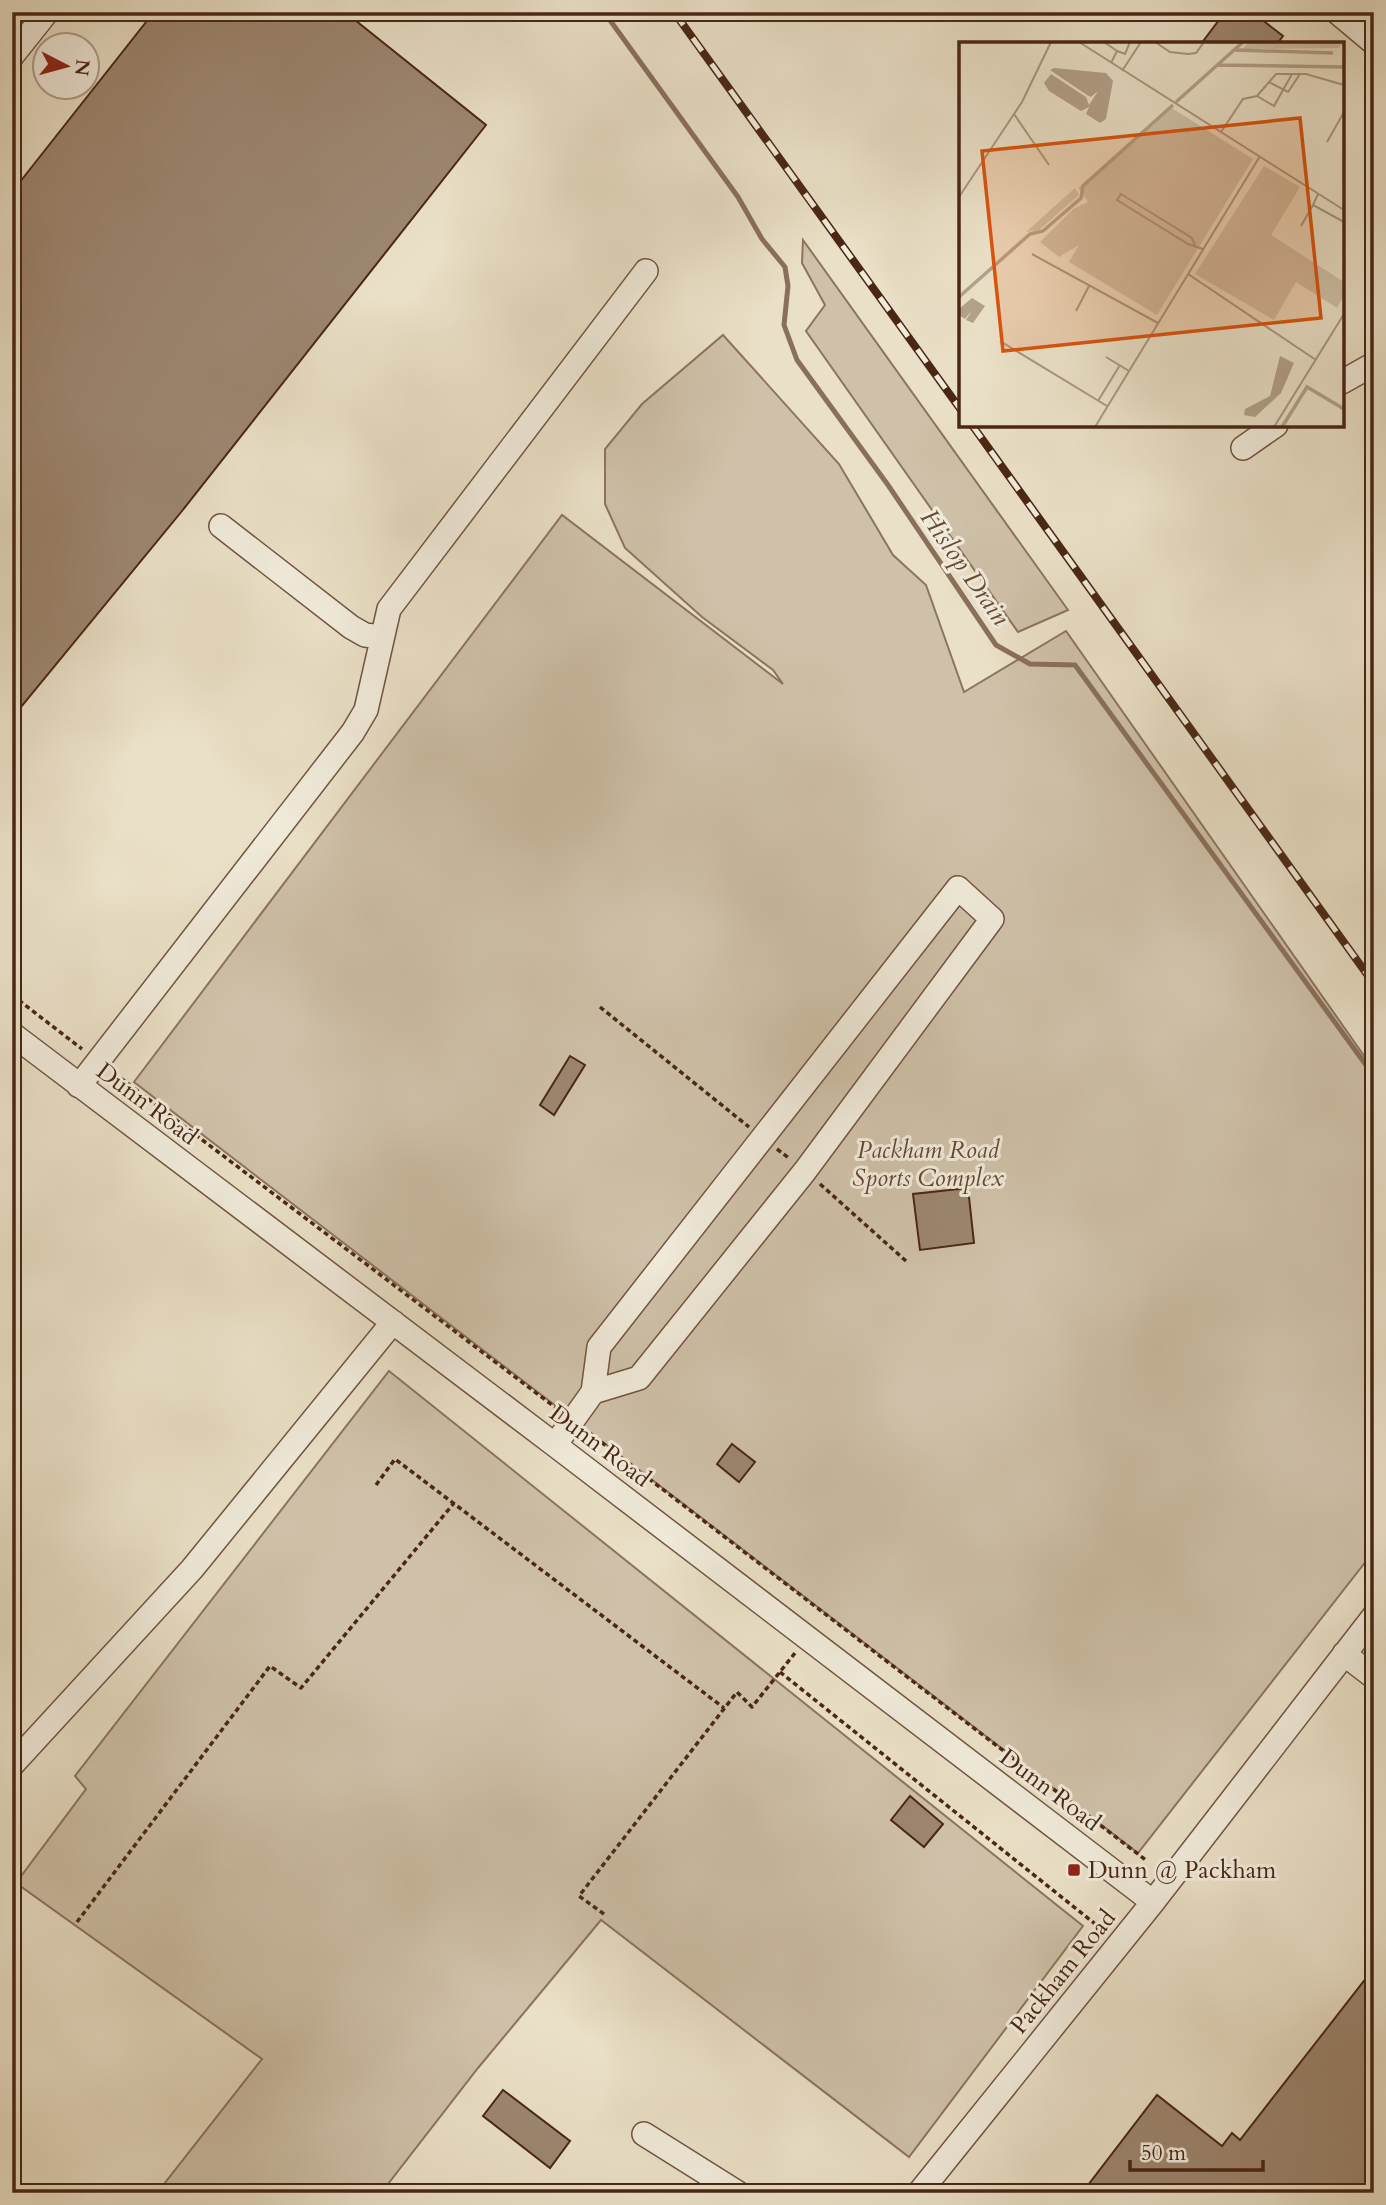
<svg xmlns="http://www.w3.org/2000/svg" width="1386" height="2205" font-family="Cardo,serif">
<style>
.green{fill:#cfc1a9;stroke:#8c745e;stroke-width:2}
.lines{fill:none;stroke-linecap:round;stroke-linejoin:round}
.stream{stroke:#89705b;stroke-width:5}
.building{fill:#9d8771;stroke:#492714;stroke-width:2}
.minor-casing{stroke:#715541;stroke-width:26}
.path{stroke:#492714;stroke-width:3.5;stroke-dasharray:5 3.5;stroke-linecap:butt}
.minor{stroke:#f1ebdb;stroke-width:23}
.rail-casing{stroke:#492714;stroke-width:8}
.rail{stroke:#f1ebdb;stroke-width:5;stroke-dasharray:16;stroke-linecap:butt}
.poi-dot{fill:#8f2418;stroke:#f1ebdb;stroke-width:2.5}
.labels{text-anchor:middle;dominant-baseline:central;stroke-width:6;stroke-linejoin:round;paint-order:stroke}
.street-label{font-size:24px;fill:#492714;stroke:#f1ebdb}
.park-label{font-size:24px;font-style:italic;fill:#644632;stroke:#f1ebdb}
.poi-label{font-size:24px;fill:#492714;stroke:#f1ebdb;text-anchor:start}
.water-label{font-size:26px;font-style:italic;fill:#694c37;stroke:#f1ebdb}
.inset-river{fill:none;stroke:#b3a18a;stroke-width:3.5}
.inset-road{fill:none;stroke:#aa967f;stroke-width:2}
.view{fill:#d8540d;fill-opacity:0.15;stroke:#d8540d;stroke-width:3.5}
.inset-edge{fill:none;stroke:#492714;stroke-width:3.5}
</style>
<rect width="100%" height="100%" fill="#eae0c7"/>
<filter id="stains"><feTurbulence type="fractalNoise" baseFrequency=".00286" numOctaves="4"/><feColorMatrix values="0 0 0 0 .2 0 0 0 0 .09 0 0 0 0 .02 0 0 0 .5 -.17"/></filter>
<radialGradient id="worn" r=".72"><stop offset=".6" stop-color="#630" stop-opacity="0"/><stop offset="1" stop-color="#630" stop-opacity=".3"/></radialGradient>
<path class="green" d="M 803,240 L 1068,610 L 1018,632 L 806,331 L 825,305 L 802,263 Z
M 723,335 L 839,464 L 893,555 L 926,585 L 964,692 L 1066,631 L 1374,1070 L 1374,1551 L 1138,1853 L 134,1082 L 562,515 L 783,684 L 773,670 L 702,617 L 625,548 L 605,504 L 605,449 L 642,404 Z
M 389,1371 L 1083,1926 L 909,2157 L 601,1920 L 478,2068 L 381,2193 L 157,2193 L 262,2059 L 16,1883 L 86,1789 L 75,1776 Z"/>
<g class="lines">
<path class="stream" d="M 604,12 L 738,197 L 762,239 L 785,267 L 788,286 L 784,325 L 797,360 L 888,485 L 996,645 L 1030,664 L 1075,665 L 1374,1076"/>
</g>
<path class="building" d="M 154,12 L 345,12 L 486,125 L 182,511 L 12,718 L 12,192 Z
M 1225,12 L 1252,12 L 1283,36 L 1277,44 L 1201,44 Z
M 570,1056 L 585,1065 L 554,1115 L 540,1105 Z
M 968,1188 L 974,1243 L 920,1250 L 913,1194 Z
M 732,1444 L 755,1462 L 739,1482 L 717,1464 Z
M 910,1796 L 943,1824 L 924,1847 L 891,1820 Z
M 1374,1968 L 1374,2193 L 1082,2193 L 1157,2095 L 1222,2146 L 1232,2133 L 1240,2140 Z
M 503,2090 L 570,2141 L 550,2168 L 483,2116 Z"/>
<g class="lines">
<defs>
<path id="minor" d="M 1337,12 L 1374,43
M 12,56 L 47,12
M 1342,382 L 1374,364
M 1243,448 L 1276,425
M 221,526 L 351,627 L 365,635 L 382,637
M 12,1034 L 555,1445 L 1153,1902
M 79,1086 L 353,732 L 366,710 L 389,609 L 646,271
M 555,1445 L 593,1392 L 599,1347 L 958,888 L 992,919 L 805,1171 L 639,1378 L 593,1392
M 1344,1654 L 1374,1677
M 12,1765 L 192,1569 L 393,1322
M 644,2134 L 738,2193
M 919,2193 L 1153,1902 L 1374,1616"/>
</defs>
<use href="#minor" class="minor-casing"/>
<path class="path" d="M 12,995 L 82,1049
M 600,1007 L 749,1127
M 114,1073 L 556,1408
M 777,1149 L 790,1159
M 820,1184 L 906,1261
M 588,1432 L 1147,1861
M 376,1485 L 395,1459 L 724,1708
M 780,1672 L 1104,1931
M 604,1914 L 579,1896 L 737,1692 L 752,1707 L 795,1653
M 77,1922 L 270,1666 L 301,1688 L 454,1503"/>
<use href="#minor" class="minor"/>
<defs>
<path id="rail" d="M 674,12 L 961,410
M 972,425 L 1374,984"/>
</defs>
<use href="#rail" class="rail-casing"/>
<use href="#rail" class="rail"/>
</g>
<rect class="poi-dot" x="1067" y="1863" width="14" height="14" rx="3.5"/>
<g class="labels">
<g class="street-label">
<text transform="translate(147 1104) rotate(37)">Dunn Road</text>
<text transform="translate(600 1446) rotate(37)">Dunn Road</text>
<text transform="translate(1050 1790) rotate(37)">Dunn Road</text>
<text transform="translate(1063 1972) rotate(-51)">Packham Road</text>
</g>
<g class="park-label">
<text x="928" y="1150">Packham Road<tspan x="928" dy="28">Sports Complex</tspan></text>
</g>
<g class="poi-label">
<text x="1088" y="1870">Dunn @ Packham</text>
</g>
<g class="water-label">
<text transform="translate(965 567) rotate(55)">Hislop Drain</text>
</g>
</g>
<g transform="translate(959 42)">
<rect width="385" height="385" fill="#eae0c7"/>
<path d="M 290,0 L 385,0 L 380,6 L 283,7 ZM 211,65 L 294,117 L 198,273 L 110,220 L 120,203 L 100,215 L 81,200 L 114,167 L 129,160 L 119,146 ZM 305,124 L 341,145 L 312,193 L 385,240 L 385,254 L 378,266 L 337,240 L 315,278 L 236,232 ZM 116,146 L 120,153 L 80,188 L 67,190 Z" fill="#cfc1a9"/>
<path d="M 95,26 L 147,31 L 154,39 L 147,77 L 141,81 L 127,72 L 130,65 L 122,69 L 90,49 L 85,41 L 92,32 L 127,55 L 130,63 L 139,49 L 132,55 L 128,53 L 91,28 ZM 13,256 L 26,264 L 14,281 L 7,278 L 13,268 L 6,277 L 0,273 L 1,266 ZM 321,314 L 335,321 L 322,351 L 296,375 L 285,373 L 286,367 L 311,354 Z" fill="#b3a18a"/>
<path class="inset-river" d="M 276,8 L 374,11M 258,23 L 385,25M 217,60 L 284,0M 0,255 L 71,192 L 84,189 L 122,156 L 124,144 L 214,63M 323,385 L 348,345 L 385,367"/>
<path class="inset-road" d="M 120,0 L 385,168M 145,0 L 158,9 L 152,21M 196,0 L 211,10 L 229,12 L 237,11 L 245,0M 158,9 L 166,12 L 171,0M 163,29 L 182,0M 310,40 L 329,50 L 341,32M 298,54 L 315,64 L 333,32M 55,72 L 90,123M 262,90 L 284,57 L 298,54 L 317,32 L 347,32 L 385,43M 368,100 L 385,70M 359,152 L 354,163 L 385,180M 0,155 L 63,60 L 92,0M 342,184 L 354,163M 236,203 L 233,196 L 162,152 L 158,158 L 229,202 L 244,207M 73,212 L 199,281M 229,232 L 357,318M 117,269 L 130,244M 41,299 L 148,364M 147,315 L 170,329M 139,359 L 161,323M 136,385 L 301,114M 315,385 L 385,272"/>
<path class="view" d="M 341,76 L 362,276 L 44,309 L 23,109 Z"/>
<rect width="385" height="385" class="inset-edge"/>
</g>
<rect width="1386" height="2205" fill="none" stroke="#eae0c7" stroke-width="42"/>
<rect x="14" y="14" width="1358" height="2177" fill="none" stroke="#492714" stroke-width="3.5"/>
<rect x="21" y="21" width="1344" height="2163" fill="none" stroke="#492714" stroke-width="2"/>
<g transform="translate(66 66) rotate(96)"><circle r="33" fill="#f1ebdb" stroke="#ae9d8b" stroke-width="2"/>
<path d="M0-5L12 26L0 18L-12 26Z" fill="#8f2418"/>
<text y="-10" font-size="19" font-weight="bold" text-anchor="middle" fill="#492714">N</text>
</g>
<path d="M1130 2160v10h133v-10" fill="none" stroke="#492714" stroke-width="3.5"/>
<text x="1141" y="2160" font-size="21" fill="#492714" stroke="#f1ebdb" stroke-width="5" paint-order="stroke">50 m</text>
<rect width="100%" height="100%" filter="url(#stains)"/>
<rect width="100%" height="100%" fill="url(#worn)"/>
</svg>
